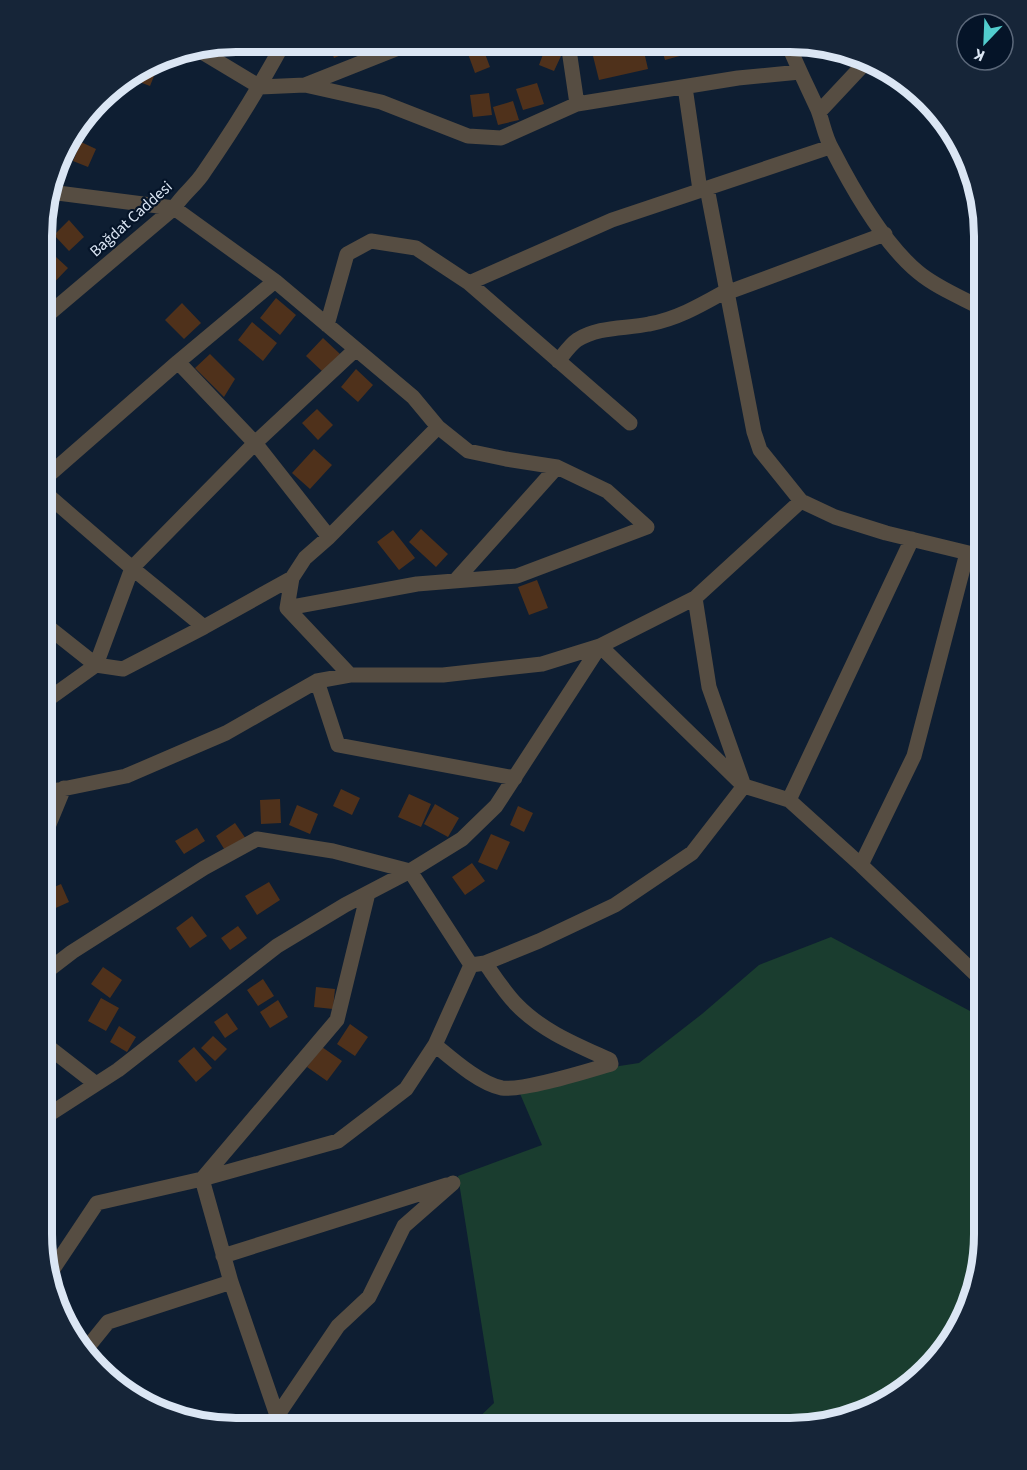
<svg xmlns="http://www.w3.org/2000/svg" width="1027" height="1470" font-family="'Source Sans 3',sans-serif">
<style>
.green{fill:#1a3d2f}
.building{fill:#4f311b}
.lines{fill:none;stroke-linecap:round;stroke-linejoin:round}
.minor{stroke:#564d42;stroke-width:15}
.labels{text-anchor:middle;dominant-baseline:central;stroke-width:4.5;stroke-linejoin:round;paint-order:stroke}
.street-label{font-size:16px;fill:#dbe6f4;stroke:#051428}
.rim{fill:none;stroke:#dbe6f4;stroke-width:8}
</style>
<rect width="100%" height="100%" fill="#0e1e32"/>
<path class="green" d="M 831,937 L 985,1019 L 985,1246 L 952,1342 L 876,1408 L 790,1428 L 469,1427 L 494,1403 L 458,1176 L 542,1145 L 515,1082 L 639,1063 L 702,1014 L 759,965 Z"/>
<path class="building" d="M 328,42 L 344,42 L 348,52 L 334,58 Z
M 464,43 L 481,43 L 490,67 L 475,73 Z
M 490,43 L 511,43 L 506,56 L 487,48 Z
M 612,43 L 642,43 L 648,69 L 599,80 L 591,48 Z
M 660,43 L 715,43 L 716,46 L 665,60 Z
M 545,49 L 561,56 L 554,71 L 539,65 Z
M 154,64 L 158,66 L 150,86 L 129,78 Z
M 537,83 L 544,104 L 523,110 L 516,89 Z
M 489,93 L 492,115 L 473,117 L 470,95 Z
M 513,101 L 519,120 L 498,125 L 493,107 Z
M 81,142 L 96,149 L 88,167 L 73,161 Z
M 69,220 L 84,237 L 69,251 L 54,235 Z
M 44,246 L 68,268 L 44,293 Z
M 276,298 L 296,315 L 280,335 L 260,318 Z
M 182,303 L 201,323 L 184,339 L 165,320 Z
M 252,322 L 277,343 L 263,361 L 238,340 Z
M 323,338 L 340,354 L 323,372 L 306,356 Z
M 210,354 L 235,379 L 224,397 L 195,368 Z
M 356,369 L 373,385 L 358,402 L 341,387 Z
M 317,409 L 333,425 L 318,440 L 302,423 Z
M 314,449 L 332,465 L 310,489 L 292,473 Z
M 421,529 L 448,554 L 436,567 L 409,542 Z
M 393,530 L 415,558 L 399,570 L 377,542 Z
M 537,580 L 548,608 L 529,615 L 518,587 Z
M 341,789 L 360,798 L 352,815 L 333,806 Z
M 409,794 L 431,804 L 421,827 L 398,817 Z
M 280,799 L 281,823 L 261,824 L 260,800 Z
M 435,804 L 459,818 L 448,837 L 424,824 Z
M 297,805 L 318,814 L 310,834 L 289,825 Z
M 518,806 L 533,813 L 524,832 L 510,825 Z
M 235,823 L 246,839 L 226,852 L 216,836 Z
M 197,828 L 205,841 L 184,854 L 175,841 Z
M 491,834 L 510,842 L 497,870 L 478,862 Z
M 472,863 L 485,881 L 465,895 L 452,877 Z
M 269,882 L 280,900 L 257,915 L 245,896 Z
M 61,884 L 69,902 L 49,911 L 43,892 Z
M 192,916 L 207,936 L 190,948 L 176,928 Z
M 238,926 L 247,938 L 230,950 L 221,938 Z
M 103,967 L 122,980 L 110,998 L 91,984 Z
M 263,979 L 274,996 L 258,1006 L 247,990 Z
M 316,987 L 335,989 L 333,1009 L 314,1007 Z
M 101,998 L 119,1008 L 106,1031 L 88,1021 Z
M 278,1000 L 288,1017 L 270,1028 L 260,1012 Z
M 227,1013 L 238,1029 L 225,1038 L 214,1022 Z
M 350,1024 L 368,1037 L 355,1056 L 337,1044 Z
M 119,1026 L 136,1037 L 127,1052 L 110,1042 Z
M 213,1036 L 227,1049 L 215,1061 L 201,1048 Z
M 194,1047 L 212,1068 L 196,1082 L 178,1061 Z
M 322,1047 L 342,1061 L 327,1081 L 307,1067 Z"/>
<g class="lines">
<path class="minor" d="M 788,44 C 797,66 808,88 818,110 C 823,123 825,137 832,149 C 852,188 884,244 918,272 C 937,288 963,298 985,310
M 795,44 L 823,47
M 197,49 L 260,87 L 305,85 L 411,43
M 305,85 L 381,102 L 468,136 L 501,138 L 577,104 L 568,43
M 685,87 L 700,190
M 577,104 L 738,78 L 800,72
M 819,112 L 864,64
M 707,188 L 754,432 L 760,450 L 801,501 L 835,517 L 886,533 L 985,557
M 50,192 L 174,208 L 275,281 L 413,397 L 438,427 L 468,451 L 506,459 L 557,467 L 607,491 L 647,527 L 517,576 L 417,584 L 287,608
M 469,283 L 612,220 L 830,147
M 726,293 L 885,234
M 44,318 L 174,208 C 183,194 196,185 204,172 C 233,130 260,87 284,42
M 327,325 L 347,254 L 371,241 L 416,248 L 469,283 L 630,423
M 558,361 C 564,354 570,345 577,340 C 599,326 625,329 649,324 C 677,319 701,305 726,291
M 43,480 L 178,362 L 275,281
M 43,491 L 132,568 L 204,627
M 329,537 L 255,443 L 356,349
M 455,581 L 557,467
M 695,598 L 709,687 L 744,786 L 789,800 L 861,865 L 985,983
M 43,623 L 96,665 L 132,568 L 255,443 L 178,362
M 350,675 L 287,608 L 292,578 L 305,558 L 329,537 L 438,427
M 317,681 L 338,745 L 515,778
M 43,703 L 96,665 L 123,669 L 204,627 L 292,578
M 43,793 L 126,776 L 226,733 L 317,681 L 350,675 L 443,675 L 542,664 L 600,646 L 695,598 L 801,501
M 789,800 L 912,539
M 43,839 L 64,788
M 861,865 L 914,756 L 967,553
M 471,965 L 485,963 L 539,941 L 615,905 L 692,853 L 744,786 L 600,646
M 42,975 L 72,952 L 204,868 L 257,839 L 333,851 L 410,871 L 471,965
M 42,1042 L 96,1084
M 435,1045 C 452,1059 480,1084 502,1088 C 524,1091 587,1071 611,1064 L 610,1060 C 577,1045 542,1031 517,1005 C 505,993 495,977 485,963
M 42,1119 L 118,1070 L 277,946 L 345,905 L 410,871 L 462,839 L 496,806 L 600,646
M 202,1179 L 337,1020 L 368,893
M 202,1179 L 231,1282 L 281,1427
M 223,1256 L 447,1185
M 51,1272 L 97,1203 L 202,1179 L 338,1141 L 406,1089 L 435,1045 L 471,965
M 87,1348 L 108,1322 L 231,1282
M 277,1416 L 338,1326 L 369,1297 L 404,1226 L 453,1183"/>
</g>
<g class="labels">
<g class="street-label">
<text transform="translate(131 219) rotate(-42)">Bağdat Caddesi</text>
</g>
</g>
<path d="M0 0H1027V1470H0ZM236 52H790A184 184 0 0 1 974 236V1234A184 184 0 0 1 790 1418H236A184 184 0 0 1 52 1234V236A184 184 0 0 1 236 52Z" fill="#162538" fill-rule="evenodd"/>
<path class="rim" d="M236 52H790A184 184 0 0 1 974 236V1234A184 184 0 0 1 790 1418H236A184 184 0 0 1 52 1234V236A184 184 0 0 1 236 52Z"/>
<g transform="translate(985 42) rotate(203)"><circle r="28" fill="#051428" stroke="#5b687a" stroke-width="1.5"/>
<path d="M0-4.5L10 22L0 15L-10 22Z" fill="#52cdce"/>
<text y="-9" font-size="16" font-weight="bold" text-anchor="middle" fill="#dbe6f4">K</text>
</g>
</svg>
